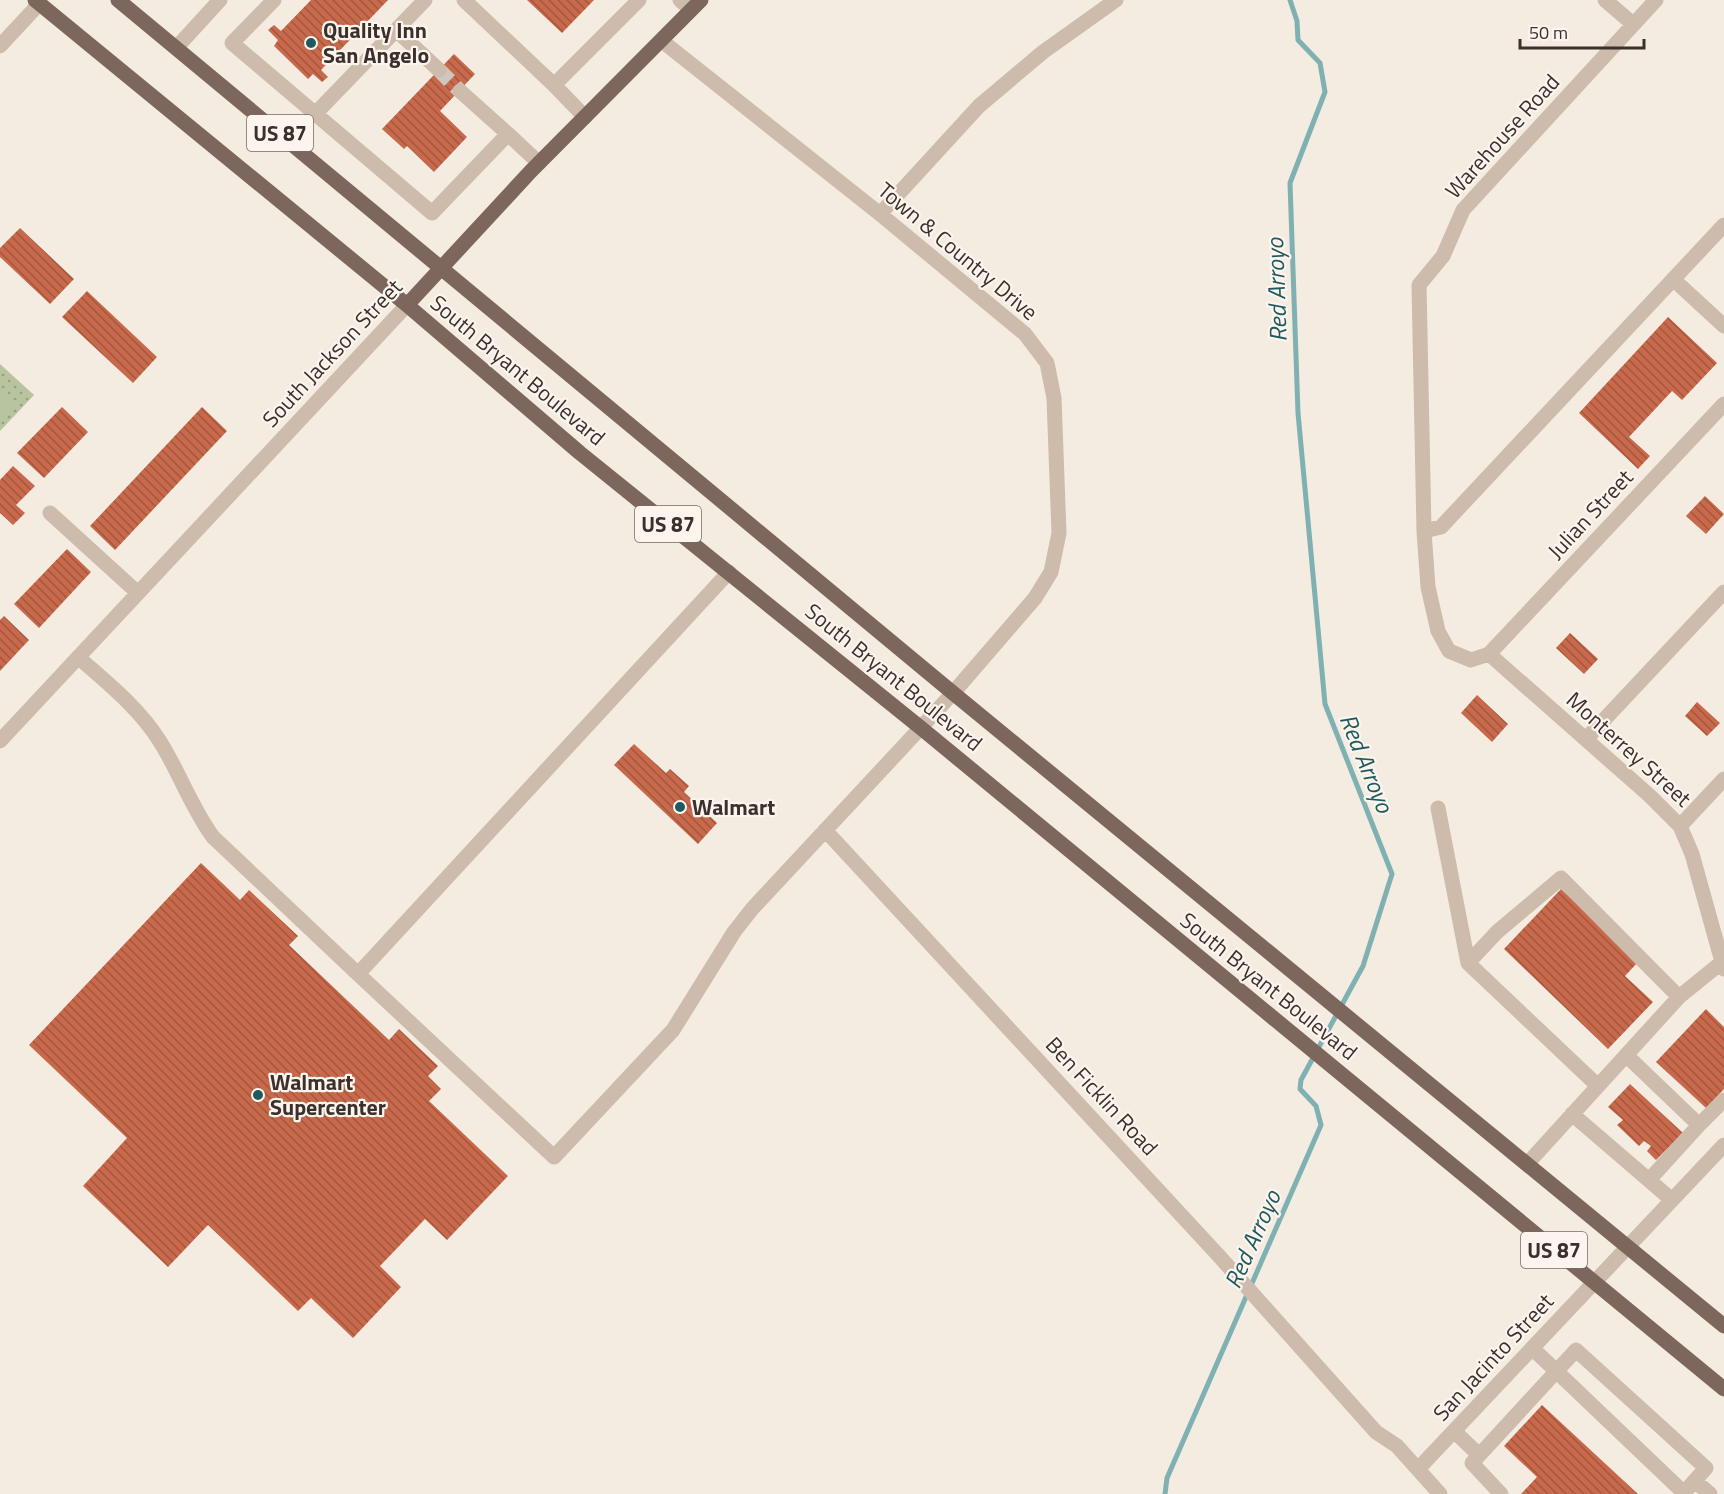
<svg xmlns="http://www.w3.org/2000/svg" width="1724" height="1494" font-family="'Titillium Web',sans-serif">
<style>
.park{fill:url(#park-dots)}
.pitch{fill:#b8c4a0}
.lines{fill:none;stroke-linecap:round;stroke-linejoin:round}
.stream{stroke:#7fb0b2;stroke-width:5}
.building{fill:url(#building-back-hatch)}
.minor-tunnel{stroke:#cfc6bd;stroke-width:15;stroke-dasharray:15 8;stroke-linecap:butt}
.minor{stroke:#cdbbac;stroke-width:15}
.major{stroke:#7d675c;stroke-width:15}
.poi-dot{fill:#1f5a5e;stroke:#fbf5ee;stroke-width:2}
.labels{text-anchor:middle;dominant-baseline:central;stroke-width:4.5;stroke-linejoin:round;paint-order:stroke}
.shield{fill:#fbf5ee;stroke:#756b66;stroke-width:1.5}
.shield-label{font-size:21px;font-weight:bold;fill:#3b302b}
.poi-label{font-size:22px;font-weight:bold;fill:#3b302b;stroke:#fbf5ee;text-anchor:start}
.street-label{font-size:22px;fill:#3b302b;stroke:#fbf5ee}
.water-label{font-size:24px;font-style:italic;fill:#1f5a5e;stroke:#fbf5ee}
</style>
<defs>
<pattern id="park-dots" width="8" height="8" patternUnits="userSpaceOnUse" patternTransform="scale(1.5)"><rect width="8" height="8" fill="#b8c4a0"/><path d="M2 2h.1M6 6h.1" fill="none" stroke="#97a083" stroke-width="1.8" stroke-linecap="round"/></pattern>
<pattern id="building-back-hatch" width="6" height="6" patternUnits="userSpaceOnUse" patternTransform="scale(1.5)"><rect width="6" height="6" fill="#c8694b"/><path d="M-1 5l2 2M0 0l6 6M5-1l2 2" fill="none" stroke="#a4573f"/></pattern>
</defs>
<rect width="100%" height="100%" fill="#f4ebe1"/>
<path class="park" d="M 0,364 L 34,395 L 0,431 Z"/>
<path class="pitch" d="M 0,387 L 18,404 L 0,422 Z"/>
<g class="lines">
<path class="stream" d="M 1165,1494 L 1167,1478 L 1321,1125 L 1316,1106 L 1300,1089 L 1301,1080 L 1363,966 L 1392,874 L 1325,704 L 1298,413 L 1290,183 L 1325,92 L 1320,63 L 1298,40 L 1297,21 L 1290,0"/>
</g>
<path class="building" d="M 311,0 L 388,0 L 321,70 L 328,77 L 322,82 L 313,74 L 308,79 L 274,46 L 278,40 L 268,30 L 274,25 L 281,31 Z
M 527,0 L 594,0 L 562,33 Z
M 454,54 L 475,74 L 440,111 L 467,137 L 434,172 L 407,146 L 404,149 L 382,129 Z
M 20,228 L 74,279 L 50,304 L 0,257 L 0,248 Z
M 87,291 L 157,357 L 133,383 L 62,317 Z
M 1668,317 L 1717,363 L 1682,400 L 1672,391 L 1629,437 L 1650,456 L 1638,469 L 1579,413 Z
M 62,407 L 88,432 L 44,478 L 17,453 Z
M 202,407 L 227,431 L 115,550 L 90,526 Z
M 13,466 L 35,486 L 16,505 L 25,513 L 13,525 L 0,513 L 0,480 Z
M 1705,496 L 1724,514 L 1706,534 L 1686,516 Z
M 67,549 L 91,572 L 39,628 L 14,604 Z
M 4,616 L 29,640 L 0,671 L 0,620 Z
M 1570,633 L 1598,659 L 1584,674 L 1556,648 Z
M 1477,695 L 1508,724 L 1492,742 L 1461,713 Z
M 1697,702 L 1720,723 L 1707,736 L 1685,716 Z
M 634,744 L 666,773 L 670,769 L 689,786 L 684,792 L 717,823 L 698,844 L 614,765 Z
M 201,863 L 240,900 L 249,890 L 298,936 L 289,945 L 389,1040 L 399,1029 L 438,1066 L 428,1076 L 441,1089 L 429,1101 L 508,1176 L 447,1240 L 425,1219 L 380,1266 L 401,1287 L 353,1338 L 311,1298 L 298,1311 L 208,1225 L 168,1267 L 83,1186 L 127,1138 L 29,1045 Z
M 1561,889 L 1638,962 L 1625,976 L 1653,1002 L 1608,1049 L 1504,949 Z
M 1706,1009 L 1724,1027 L 1724,1089 L 1706,1108 L 1656,1062 Z
M 1630,1084 L 1683,1133 L 1656,1160 L 1647,1151 L 1651,1146 L 1644,1141 L 1639,1146 L 1617,1125 L 1623,1120 L 1608,1107 Z
M 1542,1405 L 1638,1494 L 1521,1494 L 1537,1477 L 1504,1446 Z"/>
<g class="lines">
<path class="minor-tunnel" d="M 439,70 L 460,91"/>
<path class="minor" d="M 274,0 L 232,43 L 432,213 L 508,134 L 539,163
M 464,0 L 554,85 L 639,0
M 680,0 L 691,10
M 1605,0 L 1633,24
M 1656,0 L 1463,210 L 1443,256 L 1419,285 L 1424,531 L 1428,587 L 1438,631 L 1449,651 L 1471,660 L 1489,654 L 1724,404
M 396,30 L 439,70
M 662,41 L 880,214 L 1025,334 L 1047,363 L 1054,398 L 1059,533 L 1051,572 L 1035,598 L 953,693 L 752,909 L 734,932 L 673,1030 L 554,1157 L 358,974 L 729,572
M 0,46 L 40,3
M 177,47 L 220,0
M 554,85 L 585,117
M 460,91 L 508,134
M 315,114 L 425,0
M 880,214 L 979,106 L 1043,52 L 1116,0
M 1673,279 L 1724,326
M 50,513 L 138,593
M 1424,531 L 1441,527 L 1724,225
M 1489,654 L 1650,796 L 1680,826 L 1692,854 L 1724,969
M 78,657 C 106,682 138,707 159,740 C 179,771 191,807 213,837 L 358,974
M 1586,739 L 1724,592
M 0,741 L 407,305
M 1438,808 L 1468,963
M 1680,826 L 1724,779
M 825,830 L 1219,1256 L 1376,1432 L 1397,1446 L 1440,1494
M 1626,1055 L 1699,1125 L 1649,1180
M 1598,1086 L 1468,963 L 1497,932 L 1561,878 L 1679,997
M 1572,1114 L 1672,1200
M 1699,1125 L 1724,1100
M 1527,1164 L 1679,997 L 1722,962
M 1532,1348 L 1684,1493
M 1454,1431 L 1479,1455
M 1418,1469 L 1724,1145
M 1695,1481 L 1710,1494
M 1501,1494 L 1472,1463 L 1576,1350 L 1706,1468 L 1683,1494"/>
<path class="major" d="M 35,0 L 407,305 L 580,453 L 921,728 L 1724,1389
M 118,0 L 953,693 L 1724,1326
M 407,305 L 531,171 L 701,0"/>
</g>
<g class="poi-dot">
<circle cx="311" cy="43" r="6"/>
<circle cx="680" cy="807" r="6"/>
<circle cx="258" cy="1095" r="6"/>
</g>
<g class="labels">
<g class="shield">
<rect x="247" y="115" width="66" height="36" rx="4.5"/>
<rect x="635" y="506" width="66" height="36" rx="4.5"/>
<rect x="1521" y="1232" width="66" height="36" rx="4.5"/>
</g>
<g class="shield-label">
<text x="280" y="133">US 87</text>
<text x="668" y="524">US 87</text>
<text x="1554" y="1250">US 87</text>
</g>
<g class="poi-label">
<text x="323" y="30">Quality Inn<tspan x="323" dy="25">San Angelo</tspan></text>
<text x="692" y="807">Walmart</text>
<text x="270" y="1082">Walmart<tspan x="270" dy="25">Supercenter</tspan></text>
</g>
<g class="street-label">
<text transform="translate(1502 136) rotate(-48)">Warehouse Road</text>
<text transform="translate(958 251) rotate(40)">Town &amp; Country Drive</text>
<text transform="translate(332 353) rotate(-47)">South Jackson Street</text>
<text transform="translate(518 370) rotate(40)">South Bryant Boulevard</text>
<text transform="translate(1590 514) rotate(-47)">Julian Street</text>
<text transform="translate(894 677) rotate(39)">South Bryant Boulevard</text>
<text transform="translate(1629 749) rotate(42)">Monterrey Street</text>
<text transform="translate(1269 986) rotate(39)">South Bryant Boulevard</text>
<text transform="translate(1102 1096) rotate(47)">Ben Ficklin Road</text>
<text transform="translate(1493 1357) rotate(-47)">San Jacinto Street</text>
</g>
<g class="water-label">
<text transform="translate(1276 290) rotate(-92)">Red Arroyo</text>
<text transform="translate(1367 763) rotate(68)">Red Arroyo</text>
<text transform="translate(1252 1239) rotate(-66)">Red Arroyo</text>
</g>
</g>
<path d="M1520 39v9h124v-9" fill="none" stroke="#3b302b" stroke-width="3"/>
<text x="1529" y="39" font-size="18" fill="#3b302b" stroke="#fbf5ee" stroke-width="4.5" paint-order="stroke">50 m</text>
</svg>
